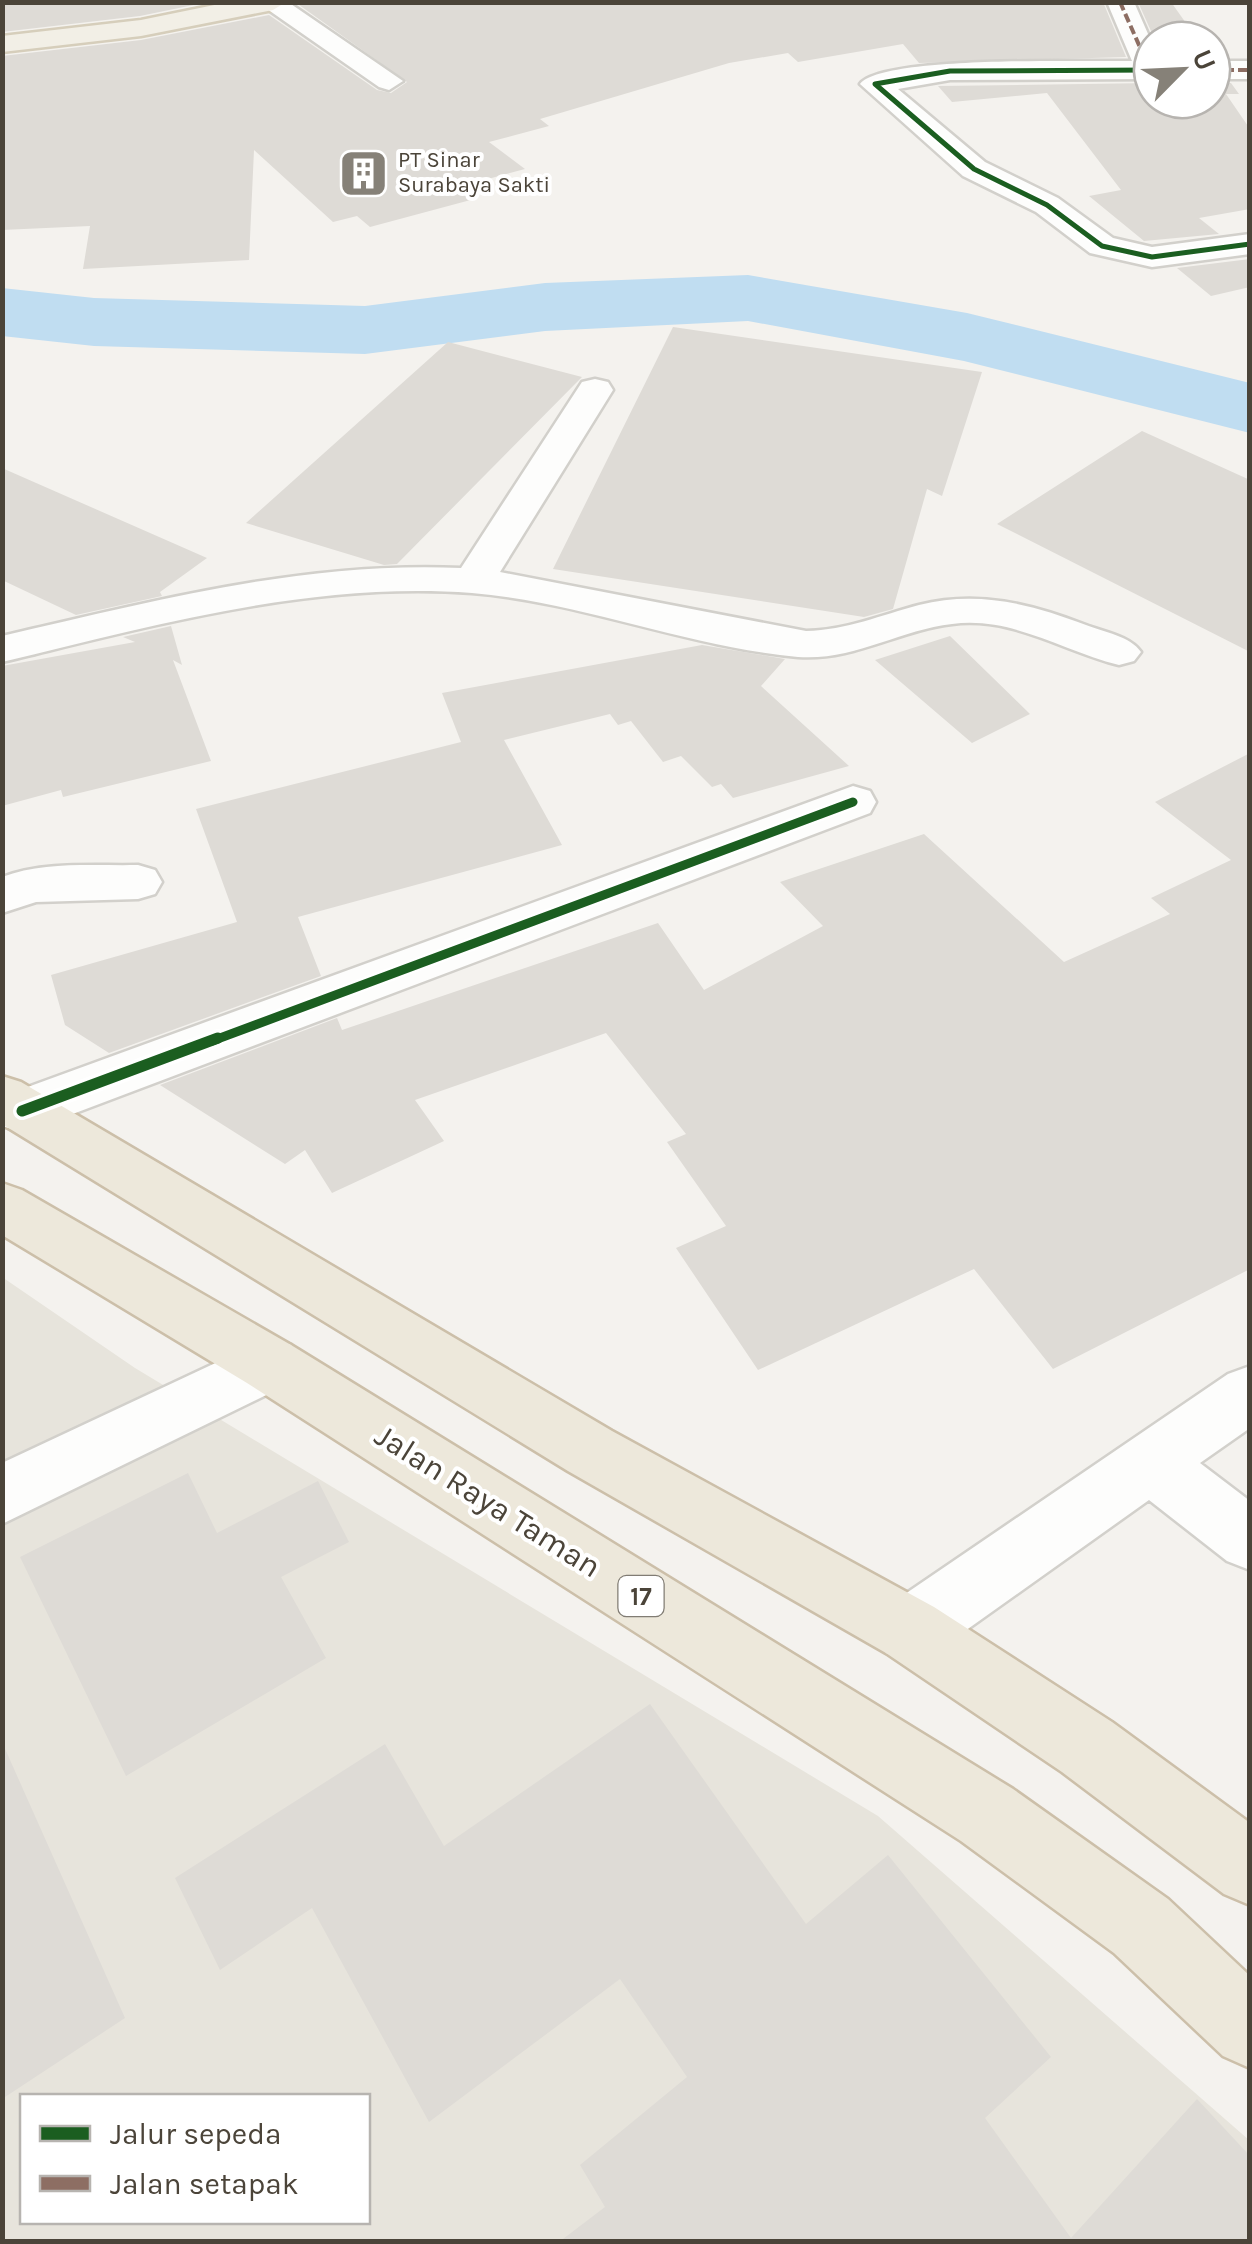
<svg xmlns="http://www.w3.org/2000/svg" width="1252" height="2244" font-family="Karla,sans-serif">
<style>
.residential{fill:#e7e4dc;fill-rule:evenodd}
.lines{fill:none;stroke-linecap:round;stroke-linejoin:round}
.river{fill:#c0ddf1;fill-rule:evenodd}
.building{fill:#dedbd6}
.minor-casing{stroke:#d2d0cb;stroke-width:5}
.major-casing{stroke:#d6cebb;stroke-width:5}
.highway-casing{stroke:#ccbfa9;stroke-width:5}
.minor{fill:#fdfdfc;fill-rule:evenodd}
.major{fill:#f2efe6;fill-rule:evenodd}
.highway{fill:#ede8db;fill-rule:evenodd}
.quiet{stroke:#8d6e63;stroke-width:4;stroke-dasharray:9 4;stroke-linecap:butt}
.cycleway-far2-casing{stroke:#fff;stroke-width:9}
.cycleway-far1-casing{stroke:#fff;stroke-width:14}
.cycleway-casing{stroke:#fff;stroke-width:18}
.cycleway-far2{stroke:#1b5e20;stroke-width:5}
.cycleway-far1{stroke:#1b5e20;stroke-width:9}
.cycleway{stroke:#1b5e20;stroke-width:11}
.labels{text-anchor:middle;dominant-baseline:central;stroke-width:8;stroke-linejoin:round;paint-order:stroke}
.far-poi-label{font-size:22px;fill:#4b4439;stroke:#fff;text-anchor:start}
.shield{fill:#fff;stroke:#817c74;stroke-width:2.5}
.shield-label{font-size:25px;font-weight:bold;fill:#4b4439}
.near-street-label{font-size:32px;fill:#4b4439;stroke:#fff}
</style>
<rect width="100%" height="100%" fill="#f4f2ee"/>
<path class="residential" d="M 2,1277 L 135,1368 L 878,1816 L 1249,2140 L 1249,2241 L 3,2241 ZM 22,2096 L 368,2096 L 368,2222 L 22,2222 Z"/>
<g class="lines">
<path class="river" d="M 748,275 L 967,313 L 1250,383 L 1250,433 L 964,361 L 748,321 L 545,331 L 365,354 L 94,346 L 2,336 L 2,288 L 94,298 L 365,306 L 545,283 Z"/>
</g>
<path class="building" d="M 2,2 L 208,2 L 140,16 L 2,32 Z
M 295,2 L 1103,2 L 1126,57 L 919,63 L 903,44 L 798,62 L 788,53 L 729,63 L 540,119 L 549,126 L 489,142 L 525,169 L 462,186 L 478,198 L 370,227 L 357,216 L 333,222 L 254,150 L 249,260 L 83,269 L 90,226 L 2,230 L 2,56 L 141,40 L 269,15 L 377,90 L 391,93 L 407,82 Z
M 1138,2 L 1171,2 L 1198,40 L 1155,40 Z
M 1152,83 L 1152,100 L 1212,100 L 1212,83 L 1231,83 L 1239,94 L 1226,94 L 1250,129 L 1250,209 L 1199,218 L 1219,234 L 1144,241 L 1089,196 L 1121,190 L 1047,93 L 952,102 L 938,86 Z
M 1250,259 L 1250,287 L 1211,296 L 1177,268 Z
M 673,327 L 982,372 L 942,496 L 927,489 L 893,609 L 864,617 L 553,569 Z
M 448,342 L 582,377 L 397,564 L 384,565 L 246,523 Z
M 1142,431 L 1250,480 L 1250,652 L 997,524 Z
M 2,468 L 207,558 L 160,592 L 162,596 L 76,615 L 2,580 Z
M 171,626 L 182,665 L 173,660 L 211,761 L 63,797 L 61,790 L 2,806 L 2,666 L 135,642 L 123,637 Z
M 950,636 L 1030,714 L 972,743 L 875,660 Z
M 702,645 L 785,659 L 761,686 L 849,766 L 733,798 L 721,784 L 712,787 L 681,756 L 663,762 L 631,721 L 618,725 L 610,714 L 504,740 L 562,845 L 298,917 L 321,976 L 109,1053 L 65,1025 L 51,975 L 237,922 L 196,809 L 461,742 L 442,693 Z
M 1250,753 L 1250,1269 L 1053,1369 L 974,1269 L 758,1370 L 676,1248 L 726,1226 L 667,1142 L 686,1134 L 606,1033 L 415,1100 L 444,1141 L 332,1193 L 305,1150 L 285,1164 L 160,1085 L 337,1018 L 342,1030 L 658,923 L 704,990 L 823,926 L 780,882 L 924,834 L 1064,962 L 1170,914 L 1151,898 L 1231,860 L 1155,802 Z
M 188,1473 L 217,1533 L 318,1481 L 349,1542 L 281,1577 L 326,1658 L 126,1776 L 20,1557 Z
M 650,1704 L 806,1924 L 888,1855 L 1051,2057 L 985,2118 L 1071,2238 L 1197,2099 L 1250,2156 L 1250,2242 L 559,2242 L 605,2207 L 580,2165 L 687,2077 L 620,1979 L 429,2122 L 312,1908 L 220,1970 L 175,1878 L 385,1744 L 444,1846 Z
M 2,1742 L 125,2018 L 2,2099 Z"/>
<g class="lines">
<defs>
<path id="minor" d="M 257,2 L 288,2 L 403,81 L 389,90 L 379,87 Z
M 1107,2 L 1134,2 L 1152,43 L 1152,79 L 950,80 L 898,89 L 985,162 L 1058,198 L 1113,238 L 1152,247 L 1250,234 L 1250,254 L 1152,267 L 1090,253 L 1036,212 L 963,176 L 860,84 C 882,55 1089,62 1132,61 Z
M 1212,61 L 1250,61 L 1250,79 L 1212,79 Z
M 595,379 L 608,382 L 613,390 L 500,572 L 806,631 C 847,630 881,615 919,605 C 978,590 1031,604 1086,625 C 1104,632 1130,636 1141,652 L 1134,661 L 1119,665 C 1063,651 1012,616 952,624 C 899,630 854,661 798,657 C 688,647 582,602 472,593 C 312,581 156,625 2,662 L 2,636 C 154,601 304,561 461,568 L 582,382 Z
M 853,786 L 870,791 L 876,802 L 870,813 L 41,1126 L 22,1132 L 2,1126 L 3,1096 Z
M 138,865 L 155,870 L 162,882 L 155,894 L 138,899 L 36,902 L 2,913 L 2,877 C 45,861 93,866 138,865 Z
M 269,1338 L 291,1345 L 300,1364 L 291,1383 L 2,1524 L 2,1463 Z
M 1250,1366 L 1250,1428 L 1200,1463 L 1250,1501 L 1250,1570 L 1227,1561 L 1149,1500 L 934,1653 L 910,1662 L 886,1653 L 876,1630 L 886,1607 L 1228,1374 Z"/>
<path id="major" d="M 229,2 L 286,2 L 273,10 L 141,36 L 2,52 L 2,36 L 141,20 Z"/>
<path id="highway" d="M 2,1076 L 21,1082 L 612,1431 L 934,1607 L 1112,1722 L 1250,1823 L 1250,1905 L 1224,1894 L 1062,1772 L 886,1653 L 568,1471 L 2,1124 Z
M 2,1183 L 22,1190 L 291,1345 L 1013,1789 L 1168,1899 L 1250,1976 L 1250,2068 L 1223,2056 L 1114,1953 L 961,1841 L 247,1383 L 2,1235 Z"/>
</defs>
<use href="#minor" class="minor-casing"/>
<use href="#major" class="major-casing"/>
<use href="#highway" class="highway-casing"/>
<use href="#minor" class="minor"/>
<use href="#major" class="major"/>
<use href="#highway" class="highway"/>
<path class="quiet" d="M 1120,2 L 1150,70
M 1212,70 L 1250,70"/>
<defs>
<path id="cycleway-far2" d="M 1152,70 L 950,71 L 875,84 L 974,169 L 1047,205 L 1102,246 L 1152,257 L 1250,244"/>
<path id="cycleway-far1" d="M 212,1041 L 853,802"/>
<path id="cycleway" d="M 22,1111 L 218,1038"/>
</defs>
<use href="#cycleway-far2" class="cycleway-far2-casing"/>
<use href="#cycleway-far1" class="cycleway-far1-casing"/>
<use href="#cycleway" class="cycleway-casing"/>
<use href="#cycleway-far2" class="cycleway-far2"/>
<use href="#cycleway-far1" class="cycleway-far1"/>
<use href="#cycleway" class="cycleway"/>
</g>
<defs>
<symbol id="building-square" viewBox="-11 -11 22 22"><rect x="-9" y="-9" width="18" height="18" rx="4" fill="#868178" stroke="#fff"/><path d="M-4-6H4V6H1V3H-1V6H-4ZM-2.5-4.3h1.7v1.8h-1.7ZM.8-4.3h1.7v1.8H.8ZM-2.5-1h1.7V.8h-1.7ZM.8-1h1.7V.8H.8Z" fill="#fff"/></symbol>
</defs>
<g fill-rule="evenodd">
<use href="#building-square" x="336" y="146" width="55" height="55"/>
</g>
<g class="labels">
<g class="far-poi-label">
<text x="398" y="160">PT Sinar<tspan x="398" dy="25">Surabaya Sakti</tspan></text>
</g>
<rect class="shield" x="618.5" y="1576" width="45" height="40" rx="8"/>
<g class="shield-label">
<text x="641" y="1596">17</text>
</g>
<g class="near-street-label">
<text transform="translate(488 1501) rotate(32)">Jalan Raya Taman</text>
</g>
</g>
<rect width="1252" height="2244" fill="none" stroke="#4b4439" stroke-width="10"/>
<rect x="20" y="2094" width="350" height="130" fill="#ffffff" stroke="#b7b4b0" stroke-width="2.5"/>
<rect x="40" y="2126" width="50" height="15" fill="#1b5e20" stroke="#b7b4b0" stroke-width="2.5"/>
<text x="110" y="2144" font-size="30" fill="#4b4439">Jalur sepeda</text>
<rect x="40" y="2176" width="50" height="15" fill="#8d6e63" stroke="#b7b4b0" stroke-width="2.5"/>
<text x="110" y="2194" font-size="30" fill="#4b4439">Jalan setapak</text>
<g transform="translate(1182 70) rotate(66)"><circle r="48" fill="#ffffff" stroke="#b7b4b0" stroke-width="2.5"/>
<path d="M0-8L18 38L0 25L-18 38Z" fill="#868178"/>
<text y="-15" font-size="28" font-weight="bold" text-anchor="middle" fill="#4b4439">U</text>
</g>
</svg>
